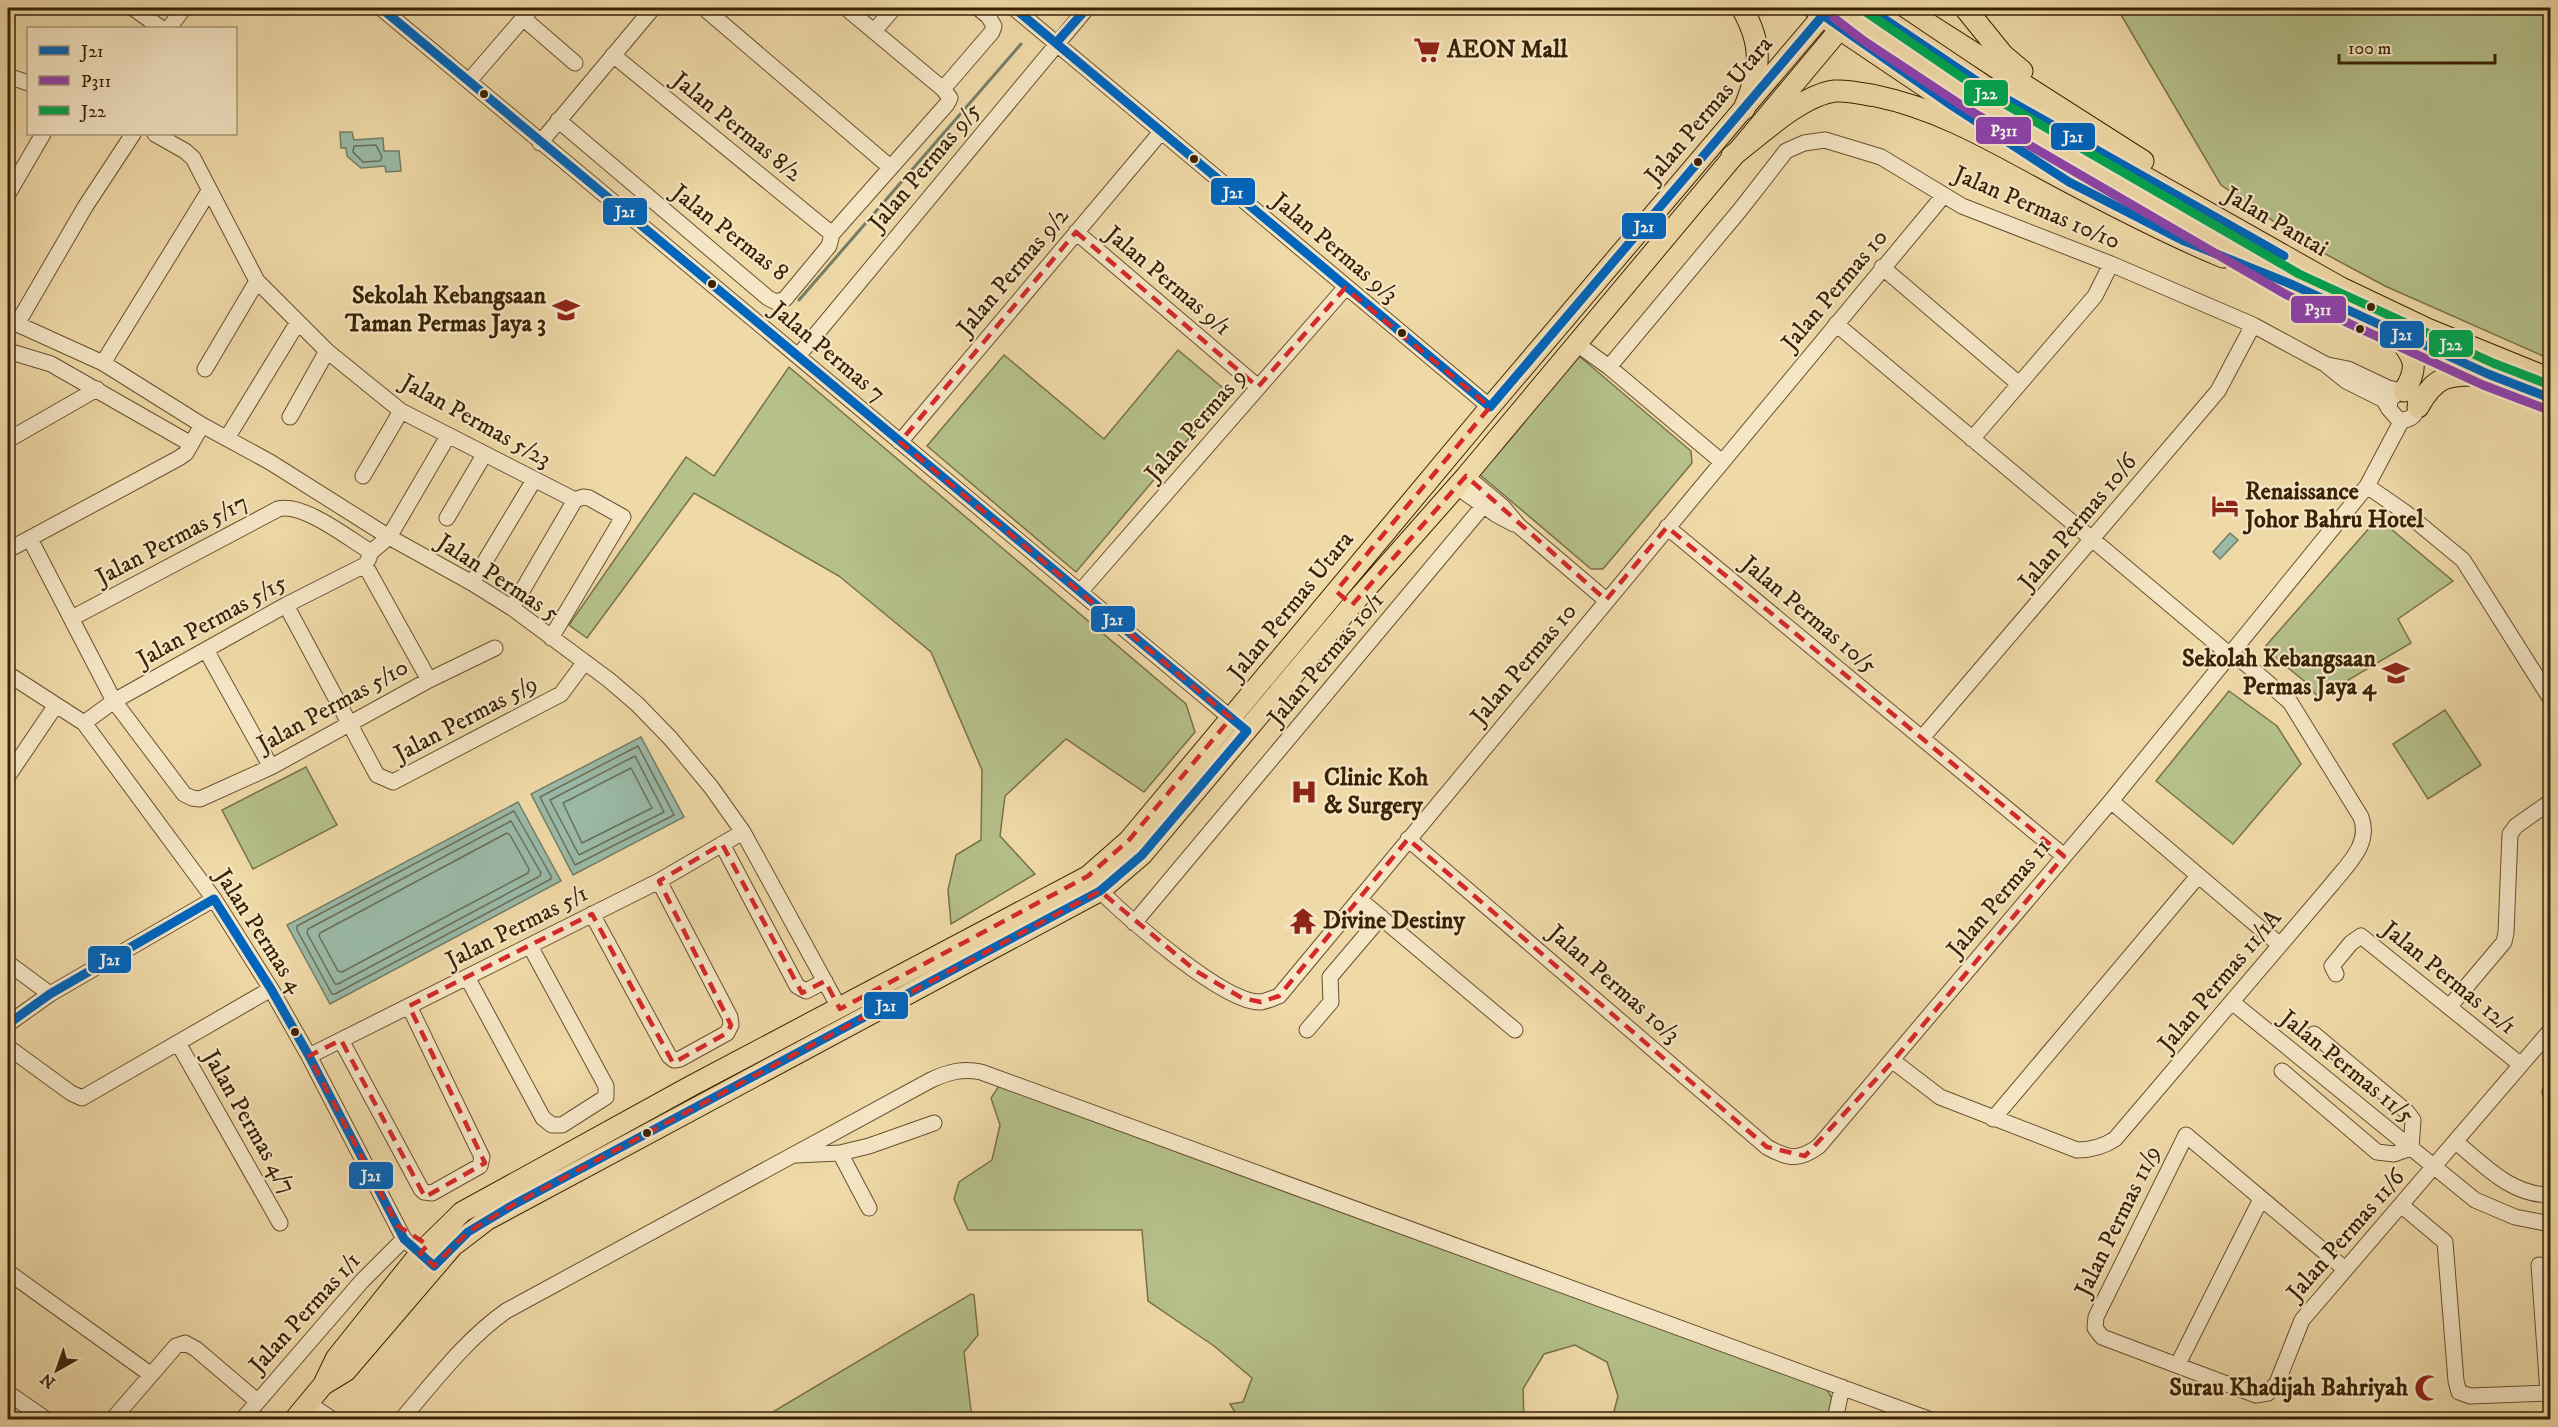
<svg xmlns="http://www.w3.org/2000/svg" width="2558" height="1427" font-family="'IM FELL DW Pica',serif">
<style>
.green{fill:#b5c08a;stroke:#787147;stroke-width:1.5}
.water{fill:#9abaa8;stroke:#747d66;stroke-width:1.5}
.lines{fill:none;stroke-linecap:round;stroke-linejoin:round}
.shore{stroke:#6a6e56;stroke-width:1.5}
.stream{stroke:#747d66;stroke-width:3}
.minor-casing{stroke:#67502d;stroke-width:17}
.major-casing{stroke:#3a2204;stroke-width:22}
.highway-casing{stroke:#3a2204;stroke-width:23}
.minor{stroke:#f5e6c6;stroke-width:15}
.major{stroke:#efd9a7;stroke-width:20}
.highway{stroke:#efd9a7;stroke-width:21}
.highway-bridge-casing{stroke:#3a2204;stroke-width:23;stroke-linecap:butt}
.highway-bridge{stroke:#efd9a7;stroke-width:21}
.bus-1-casing{stroke:#f5e6c6;stroke-width:14}
.bus-2-casing{stroke:#f5e6c6;stroke-width:14}
.bus-3-casing{stroke:#f5e6c6;stroke-width:14}
.bus-1{stroke:#0065bd;stroke-width:9}
.bus-2{stroke:#8e44ad;stroke-width:9}
.bus-3{stroke:#00a651;stroke-width:9}
.marked{fill:none;stroke:#d62828;stroke-width:4.5;stroke-dasharray:12 8;stroke-linejoin:round}
.bus-dot{fill:#3a2204;stroke:#f5e6c6;stroke-width:2}
.labels{text-anchor:middle;dominant-baseline:central;stroke-width:4.5;stroke-linejoin:round;paint-order:stroke}
.poi-label{font-size:24px;font-weight:bold;fill:#3a2204;stroke:#f5e6c6;text-anchor:start}
.street-label{font-size:24px;fill:#3a2204;stroke:#f5e6c6}
.line-badge{stroke:#f5e6c6;stroke-width:2}
.badge-label{font-size:16px;text-anchor:middle;font-weight:bold;fill:#fff}
</style>
<rect width="100%" height="100%" fill="#efd9a7"/>
<filter id="stains"><feTurbulence type="fractalNoise" baseFrequency=".00333" numOctaves="4"/><feColorMatrix values="0 0 0 0 .2 0 0 0 0 .09 0 0 0 0 .02 0 0 0 .5 -.17"/></filter>
<radialGradient id="worn" r=".72"><stop offset=".6" stop-color="#630" stop-opacity="0"/><stop offset="1" stop-color="#630" stop-opacity=".3"/></radialGradient>
<path class="green" d="M 2117,8 L 2550,8 L 2550,359 L 2385,286 L 2305,243 L 2221,185 Z
M 1178,350 L 1228,392 L 1076,572 L 927,446 L 1004,355 L 1104,439 Z
M 1579,356 L 1691,451 L 1692,463 L 1603,569 L 1591,569 L 1478,473 Z
M 789,367 L 1186,704 L 1195,732 L 1144,792 L 1066,739 L 1005,796 L 1000,836 L 1035,874 L 951,924 L 948,890 L 956,855 L 981,840 L 982,770 L 931,652 L 839,576 L 694,493 L 587,638 L 569,625 L 686,457 L 714,476 Z
M 2378,518 L 2453,581 L 2398,619 L 2411,643 L 2318,698 L 2309,685 L 2264,648 Z
M 2229,691 L 2277,726 L 2301,764 L 2233,844 L 2156,781 Z
M 2445,710 L 2481,765 L 2428,799 L 2393,744 Z
M 306,767 L 337,825 L 253,869 L 222,810 Z
M 1001,1083 L 1826,1388 L 1832,1398 L 1827,1419 L 1612,1419 L 1618,1396 L 1607,1362 L 1575,1345 L 1544,1354 L 1523,1389 L 1524,1419 L 1239,1419 L 1230,1404 L 1243,1402 L 1252,1378 L 1214,1346 L 1148,1301 L 1142,1230 L 968,1230 L 954,1199 L 959,1182 L 992,1160 L 1000,1125 L 991,1098 Z
M 971,1294 L 974,1295 L 978,1335 L 964,1352 L 972,1419 L 761,1419 Z"/>
<path class="water" d="M 340,132 L 352,132 L 354,140 L 383,138 L 384,151 L 399,151 L 401,171 L 386,172 L 385,166 L 361,168 L 347,156 L 346,148 L 341,148 Z
M 2230,533 L 2238,540 L 2220,559 L 2213,552 Z
M 641,737 L 684,817 L 573,875 L 531,794 Z
M 518,802 L 561,881 L 330,1004 L 287,925 Z"/>
<g class="lines">
<path class="shore" d="M 376,145 L 382,157 L 380,161 L 363,162 L 353,152 L 354,146 Z
M 638,746 L 674,815 L 575,865 L 540,797 Z
M 635,756 L 664,812 L 579,855 L 550,800 Z
M 631,768 L 652,808 L 582,843 L 563,803 Z
M 514,811 L 551,876 L 551,879 L 335,994 L 332,994 L 297,930 L 297,926 Z
M 511,821 L 541,873 L 540,876 L 338,984 L 335,984 L 307,933 L 308,929 Z
M 507,833 L 510,835 L 529,869 L 528,873 L 342,972 L 338,971 L 319,936 L 320,933 Z"/>
<path class="stream" d="M 799,300 L 1021,44"/>
<defs>
<path id="minor" d="M 133,8 L 161,28
M 381,8 L 1238,724
M 704,8 L 890,167
M 1014,8 L 1490,407
M 523,18 L 575,63
M 169,28 L 184,8
M 874,31 L 894,8
M 613,55 L 832,234
M 8,76 L 28,83
M 469,81 L 532,8
M 943,89 L 992,32 L 994,26 L 988,16 L 978,8
M 558,120 L 768,298 L 776,302 L 785,299 L 829,246 L 832,234 L 947,104 L 950,98 L 943,89 L 846,8
M 155,134 L 185,151 L 193,158 L 257,281 L 327,351 L 401,411 L 575,500
M 540,143 L 653,8
M 8,194 L 43,134
M 1076,232 L 1258,387
M 1882,267 L 2019,384
M 8,323 L 17,324 L 103,363 L 202,425 L 270,462 L 389,537 L 472,583 L 512,608 L 609,680 L 637,704 L 671,739 L 711,787 L 743,832 L 840,1009
M 17,324 L 85,207 L 133,134
M 1836,324 L 2230,655 L 2245,663 L 2290,702 L 2361,817 C 2371,844 2348,864 2332,884 L 2115,1139 C 2103,1147 2092,1150 2077,1150 L 1940,1097 L 1893,1061
M 1577,344 L 1609,367 L 1722,462
M 8,351 L 51,364 L 191,444
M 798,356 L 1087,8
M 103,363 L 209,191
M 2328,365 L 2348,369 L 2388,388 L 2413,394 L 2418,407 C 2415,417 2408,422 2398,419 L 2389,409 L 2390,400 L 2399,391
M 1609,367 L 1740,210 L 1786,151 L 1804,143 L 1825,140 L 1881,157 L 1962,206 L 2111,264 L 2253,325 L 2325,364 L 2346,381 L 2384,400 L 2389,409
M 205,369 L 257,281
M 290,417 L 327,351
M 227,438 L 298,322
M 1972,439 L 2095,296 L 2111,264
M 8,440 L 97,389
M 900,442 L 1161,132
M 363,476 L 401,411
M 1466,476 L 1503,507 L 1519,526 L 1606,600
M 2367,486 L 2406,513 L 2463,560 L 2550,698
M 1457,487 L 1497,515 L 1514,524
M 447,518 L 484,455
M 1667,527 L 2064,856
M 30,539 L 114,701 L 184,794 L 192,798 L 200,799 L 271,767 L 429,680 L 495,648
M 8,550 L 179,458 L 186,453 L 202,425
M 368,560 L 371,552 L 389,537 L 448,436
M 365,565 L 429,680
M 472,583 L 534,480
M 1080,592 L 1345,288
M 286,605 L 377,775 L 393,782 L 561,694 L 584,663
M 512,608 L 575,500
M 72,618 L 278,509 C 303,502 349,539 371,552
M 551,638 L 623,517 L 589,498 L 583,497 L 575,500
M 206,650 L 271,767
M 8,674 L 84,723 L 214,899 L 271,989 L 309,1056 L 404,1239 L 434,1266
M 84,723 L 114,701 L 286,605 L 365,565
M 1922,738 L 2218,391 L 2253,325
M 8,776 L 56,705
M 2111,801 L 2280,945
M 1408,839 L 1767,1147 C 1788,1159 1799,1161 1819,1146 L 2111,801 L 2367,486 L 2402,420
M 722,844 L 797,986 L 806,991 L 825,981
M 1100,891 C 1127,917 1224,1004 1261,1002 C 1267,1001 1273,998 1279,996 L 1944,195
M 1359,899 L 1515,1030
M 592,914 L 669,1056 L 674,1060 L 680,1059 L 727,1033 L 731,1025 L 730,1017 L 659,881
M 1134,923 L 1484,505
M 8,963 L 50,994
M 2336,974 L 2332,966 L 2351,943 L 2361,936 L 2521,1065
M 467,977 L 543,1118 L 552,1125 L 562,1125 L 606,1097 L 606,1086 L 530,946
M 2232,1002 L 2475,1200 L 2515,1217 L 2550,1224
M 2450,1006 L 2504,942 L 2506,933 L 2510,834 L 2516,826 L 2550,802
M 8,1024 L 50,994 L 214,899
M 1307,1030 L 1331,1002 L 1330,977 L 1381,917
M 2314,1034 L 2407,1112 L 2413,1120 L 2411,1148
M 341,1040 L 421,1189 L 424,1192 L 432,1193 L 480,1166 L 482,1157 L 409,1006
M 178,1043 L 280,1223
M 8,1047 L 71,1093 L 82,1098 L 271,989
M 309,1056 L 659,881 L 743,832
M 2282,1071 L 2377,1152 L 2394,1154 L 2411,1148
M 2550,1092 L 2550,1093
M 1993,1119 L 2198,876
M 2456,1142 C 2485,1166 2511,1195 2550,1195
M 840,1153 L 869,1208
M 795,1155 L 840,1153 L 869,1146 L 934,1123
M 2401,1205 L 2445,1242 L 2456,1381 L 2459,1392 L 2470,1396 L 2550,1393
M 2539,1265 L 2548,1393
M 2345,1269 L 2186,1135 L 2096,1317 L 2095,1328 L 2102,1337 L 2256,1395 L 2268,1393 L 2277,1383 L 2302,1320 L 2550,1031
M 8,1272 L 150,1374
M 2178,1364 L 2261,1199
M 8,1393 L 47,1420
M 308,1403 L 333,1420
M 112,1420 L 176,1346 L 185,1343 L 196,1349 L 257,1401
M 242,1420 L 362,1281 L 404,1239
M 401,1420 C 434,1382 465,1340 506,1311 L 931,1080 C 948,1072 963,1068 981,1072 L 1931,1420
M 1835,1420 L 1842,1387"/>
<path id="major" d="M 323,1385 L 346,1371 L 453,1246 L 487,1220 L 1100,891 L 1142,855 L 1352,605 L 1466,476 L 1850,17
M 294,1420 L 323,1385 L 336,1358 L 420,1253 L 462,1212 L 691,1086 L 1088,876 L 1129,840 L 1490,407 L 1829,8"/>
<path id="highway" d="M 1742,8 C 1764,47 1760,69 1744,109
M 1814,8 L 1840,29 L 1978,122
M 1903,8 L 2143,161
M 1965,8 L 2003,55 L 2022,71
M 1987,88 L 2341,288 L 2427,329 L 2550,379
M 1973,99 L 2293,285 L 2488,374 L 2550,398
M 1732,156 C 1759,136 1801,95 1835,91 C 1849,90 1863,94 1876,96 C 1945,110 2006,149 2067,181 C 2118,208 2170,235 2223,257
M 2395,333 C 2413,356 2421,365 2404,391
M 2418,407 C 2436,375 2447,375 2482,375"/>
</defs>
<use href="#minor" class="minor-casing"/>
<use href="#major" class="major-casing"/>
<use href="#highway" class="highway-casing"/>
<use href="#minor" class="minor"/>
<use href="#major" class="major"/>
<use href="#highway" class="highway"/>
<defs>
<path id="highway-bridge" d="M 1841,8 L 1871,31 L 1973,99
M 1868,8 L 1987,88"/>
</defs>
<use href="#highway-bridge" class="highway-bridge-casing"/>
<use href="#highway-bridge" class="highway-bridge"/>
<defs>
<path id="bus-1" d="M 1014,8 L 1490,407 L 1829,8
M 1868,8 L 1987,88 L 2284,256
M 1823,15 L 1951,105 L 2069,182 L 2182,240 L 2293,285 L 2488,374 L 2550,398
M 1056,43 L 1087,8
M 214,899 L 271,989 L 309,1056 L 404,1239 L 434,1266 L 468,1232 L 513,1205 L 1100,891 L 1142,855 L 1247,731 L 381,8
M 8,1024 L 50,994 L 214,899"/>
<path id="bus-2" d="M 1834,18 L 1864,41 L 1967,109 L 2287,295 L 2483,385 L 2546,409"/>
<path id="bus-3" d="M 1860,8 L 1979,89 L 2299,274 L 2493,363 L 2550,385"/>
</defs>
<use href="#bus-1" class="bus-1-casing"/>
<use href="#bus-2" class="bus-2-casing"/>
<use href="#bus-3" class="bus-3-casing"/>
<use href="#bus-1" class="bus-1"/>
<use href="#bus-2" class="bus-2"/>
<use href="#bus-3" class="bus-3"/>
</g>
<path class="marked" d="M 1076,232 L 1258,387 L 1345,288 L 1490,407 L 1336,591 L 1352,605 L 1466,476 L 1606,600 L 1667,527 L 2064,856 L 1893,1061 L 1805,1156 L 1767,1147 L 1408,839 L 1279,996 L 1261,1002 L 1242,998 L 1196,971 L 1100,891 L 513,1205 L 468,1232 L 434,1266 L 420,1253 L 428,1245 L 398,1226 L 309,1056 L 341,1040 L 425,1197 L 485,1163 L 409,1006 L 592,914 L 673,1063 L 727,1033 L 731,1025 L 659,881 L 722,844 L 802,993 L 825,981 L 840,1009 L 1088,876 L 1129,840 L 1231,718 L 900,442 Z"/>
<defs>
<symbol id="supermarket-bare" viewBox="-9 -9 18 18"><path d="M-6-5.5h2.5l.6 2H6L4.5 2H-2.5L-4.4-4H-6ZM-1.5 3.2a1.3 1.3 0 1 0 .1 0ZM3 3.2a1.3 1.3 0 1 0 .1 0Z" fill="#8f2418" stroke="#f5e6c6" stroke-width="2.5" paint-order="stroke"/></symbol>
<symbol id="school-bare" viewBox="-9 -9 18 18"><path d="M0-5L7-2L0 1L-7-2ZM-4 1L0 2.5L4 1V4Q0 6-4 4Z" fill="#8f2418" stroke="#f5e6c6" stroke-width="2.5" paint-order="stroke"/></symbol>
<symbol id="hotel-bare" viewBox="-9 -9 18 18"><path d="M-6-4.5h1.5V1H6V5H4.5V3h-9V5H-6ZM-4 0a1.8 1.8 0 1 1 3.6 0ZM.5 0V-2.5h3Q6-2.5 6 0Z" fill="#8f2418" stroke="#f5e6c6" stroke-width="2.5" paint-order="stroke"/></symbol>
<symbol id="hospital-bare" viewBox="-9 -9 18 18"><path d="M-5-5h3v3.5h4V-5h3V5h-3V1.5h-4V5h-3Z" fill="#8f2418" stroke="#f5e6c6" stroke-width="2.5" paint-order="stroke"/></symbol>
<symbol id="temple-bare" viewBox="-9 -9 18 18"><path d="M0-6L5-2H3V0L6.5 2.5H4V6H1.5V3h-3V6H-4V2.5H-6.5L-3 0V-2H-5Z" fill="#8f2418" stroke="#f5e6c6" stroke-width="2.5" paint-order="stroke"/></symbol>
<symbol id="mosque-bare" viewBox="-9 -9 18 18"><path d="M3.5-4.9A6 6 0 1 0 3.5 4.9A5 5 0 1 1 3.5-4.9Z" fill="#8f2418" stroke="#f5e6c6" stroke-width="2.5" paint-order="stroke"/></symbol>
</defs>
<g fill-rule="evenodd">
<use href="#supermarket-bare" x="1408" y="31" width="38" height="38"/>
<use href="#school-bare" x="547" y="291" width="38" height="38"/>
<use href="#hotel-bare" x="2206" y="487" width="38" height="38"/>
<use href="#school-bare" x="2377" y="654" width="38" height="38"/>
<use href="#hospital-bare" x="1285" y="773" width="38" height="38"/>
<use href="#temple-bare" x="1284" y="902" width="38" height="38"/>
<use href="#mosque-bare" x="2409" y="1369" width="38" height="38"/>
</g>
<g class="bus-dot">
<circle cx="484" cy="94" r="5"/>
<circle cx="1194" cy="159" r="5"/>
<circle cx="1698" cy="162" r="5"/>
<circle cx="712" cy="284" r="5"/>
<circle cx="2371" cy="307" r="5"/>
<circle cx="2360" cy="329" r="5"/>
<circle cx="1402" cy="333" r="5"/>
<circle cx="295" cy="1032" r="5"/>
<circle cx="647" cy="1133" r="5"/>
</g>
<g class="labels">
<g class="poi-label">
<text x="1447" y="50">AEON Mall</text>
<text x="546" y="296" text-anchor="end">Sekolah Kebangsaan<tspan x="546" dy="28">Taman Permas Jaya 3</tspan></text>
<text x="2245" y="492">Renaissance<tspan x="2245" dy="28">Johor Bahru Hotel</tspan></text>
<text x="2376" y="659" text-anchor="end">Sekolah Kebangsaan<tspan x="2376" dy="28">Permas Jaya 4</tspan></text>
<text x="1324" y="778">Clinic Koh<tspan x="1324" dy="28">&amp; Surgery</tspan></text>
<text x="1323" y="921">Divine Destiny</text>
<text x="2408" y="1388" text-anchor="end">Surau Khadijah Bahriyah</text>
</g>
<g class="street-label">
<text transform="translate(1709 110) rotate(-50)">Jalan Permas Utara</text>
<text transform="translate(737 127) rotate(39)">Jalan Permas 8/2</text>
<text transform="translate(925 167) rotate(-50)">Jalan Permas 9/5</text>
<text transform="translate(2037 208) rotate(23)">Jalan Permas 10/10</text>
<text transform="translate(2276 222) rotate(30)">Jalan Pantai</text>
<text transform="translate(730 233) rotate(38)">Jalan Permas 8</text>
<text transform="translate(1335 248) rotate(40)">Jalan Permas 9/3</text>
<text transform="translate(1013 272) rotate(-50)">Jalan Permas 9/2</text>
<text transform="translate(1168 281) rotate(40)">Jalan Permas 9/1</text>
<text transform="translate(1835 290) rotate(-50)">Jalan Permas 10</text>
<text transform="translate(828 352) rotate(40)">Jalan Permas 7</text>
<text transform="translate(476 421) rotate(29)">Jalan Permas 5/23</text>
<text transform="translate(1196 425) rotate(-49)">Jalan Permas 9</text>
<text transform="translate(2078 522) rotate(-50)">Jalan Permas 10/6</text>
<text transform="translate(172 540) rotate(-28)">Jalan Permas 5/17</text>
<text transform="translate(498 578) rotate(33)">Jalan Permas 5</text>
<text transform="translate(1291 606) rotate(-51)">Jalan Permas Utara</text>
<text transform="translate(1809 615) rotate(40)">Jalan Permas 10/5</text>
<text transform="translate(212 621) rotate(-29)">Jalan Permas 5/15</text>
<text transform="translate(1326 659) rotate(-50)">Jalan Permas 10/1</text>
<text transform="translate(1524 664) rotate(-50)">Jalan Permas 10</text>
<text transform="translate(333 706) rotate(-29)">Jalan Permas 5/10</text>
<text transform="translate(466 719) rotate(-28)">Jalan Permas 5/9</text>
<text transform="translate(1999 898) rotate(-50)">Jalan Permas 11</text>
<text transform="translate(517 927) rotate(-27)">Jalan Permas 5/1</text>
<text transform="translate(259 931) rotate(57)">Jalan Permas 4</text>
<text transform="translate(2449 978) rotate(39)">Jalan Permas 12/1</text>
<text transform="translate(2220 981) rotate(-50)">Jalan Permas 11/1A</text>
<text transform="translate(1614 984) rotate(41)">Jalan Permas 10/3</text>
<text transform="translate(2347 1067) rotate(39)">Jalan Permas 11/5</text>
<text transform="translate(249 1122) rotate(60)">Jalan Permas 4/7</text>
<text transform="translate(2118 1221) rotate(-64)">Jalan Permas 11/9</text>
<text transform="translate(2346 1235) rotate(-49)">Jalan Permas 11/6</text>
<text transform="translate(305 1313) rotate(-48)">Jalan Permas 1/1</text>
</g>
</g>
<g class="line-badge">
<rect x="1963" y="79" width="46" height="28" rx="6" fill="#00a651"/>
<rect x="1975" y="116" width="57" height="29" rx="6" fill="#8e44ad"/>
<rect x="2050" y="122" width="46" height="29" rx="6" fill="#0065bd"/>
<rect x="1210" y="177" width="46" height="29" rx="6" fill="#0065bd"/>
<rect x="602" y="197" width="46" height="29" rx="6" fill="#0065bd"/>
<rect x="1621" y="212" width="46" height="28" rx="6" fill="#0065bd"/>
<rect x="2290" y="295" width="57" height="29" rx="6" fill="#8e44ad"/>
<rect x="2379" y="320" width="46" height="29" rx="6" fill="#0065bd"/>
<rect x="2428" y="329" width="46" height="29" rx="6" fill="#00a651"/>
<rect x="1090" y="605" width="46" height="28" rx="6" fill="#0065bd"/>
<rect x="87" y="945" width="45" height="29" rx="6" fill="#0065bd"/>
<rect x="863" y="991" width="46" height="29" rx="6" fill="#0065bd"/>
<rect x="348" y="1161" width="46" height="29" rx="6" fill="#0065bd"/>
</g>
<g class="badge-label">
<text x="1986" y="99">J22</text>
<text x="2004" y="136">P311</text>
<text x="2073" y="142">J21</text>
<text x="1233" y="198">J21</text>
<text x="625" y="217">J21</text>
<text x="1644" y="232">J21</text>
<text x="2318" y="315">P311</text>
<text x="2402" y="340">J21</text>
<text x="2451" y="350">J22</text>
<text x="1113" y="625">J21</text>
<text x="110" y="965">J21</text>
<text x="886" y="1011">J21</text>
<text x="371" y="1181">J21</text>
</g>
<rect width="2558" height="1427" fill="none" stroke="#efd9a7" stroke-width="30"/>
<rect x="9" y="9" width="2540" height="1409" fill="none" stroke="#3a2204" stroke-width="3"/>
<rect x="15" y="15" width="2528" height="1397" fill="none" stroke="#3a2204" stroke-width="1.5"/>
<rect x="27" y="27" width="210" height="108" fill="#f5e6c6" stroke="#aa9878" stroke-width="1.5"/>
<rect x="39" y="46" width="30" height="9" fill="#0065bd" stroke="#aa9878" stroke-width="1.5"/>
<text x="81" y="57" font-size="18" fill="#3a2204">J21</text>
<rect x="39" y="76" width="30" height="9" fill="#8e44ad" stroke="#aa9878" stroke-width="1.5"/>
<text x="81" y="87" font-size="18" fill="#3a2204">P311</text>
<rect x="39" y="106" width="30" height="9" fill="#00a651" stroke="#aa9878" stroke-width="1.5"/>
<text x="81" y="117" font-size="18" fill="#3a2204">J22</text>
<g transform="translate(57 1370) rotate(220)" stroke="#f5e6c6" stroke-width="4.5" paint-order="stroke">
<path d="M0-4.5L10 22L0 15L-10 22Z" fill="#3a2204"/>
<text y="-9" font-size="16" font-weight="bold" text-anchor="middle" fill="#3a2204">N</text>
</g>
<path d="M2339 54v9h156v-9" fill="none" stroke="#3a2204" stroke-width="3"/>
<text x="2348" y="54" font-size="18" fill="#3a2204" stroke="#f5e6c6" stroke-width="4.5" paint-order="stroke">100 m</text>
<rect width="100%" height="100%" filter="url(#stains)"/>
<rect width="100%" height="100%" fill="url(#worn)"/>
</svg>
